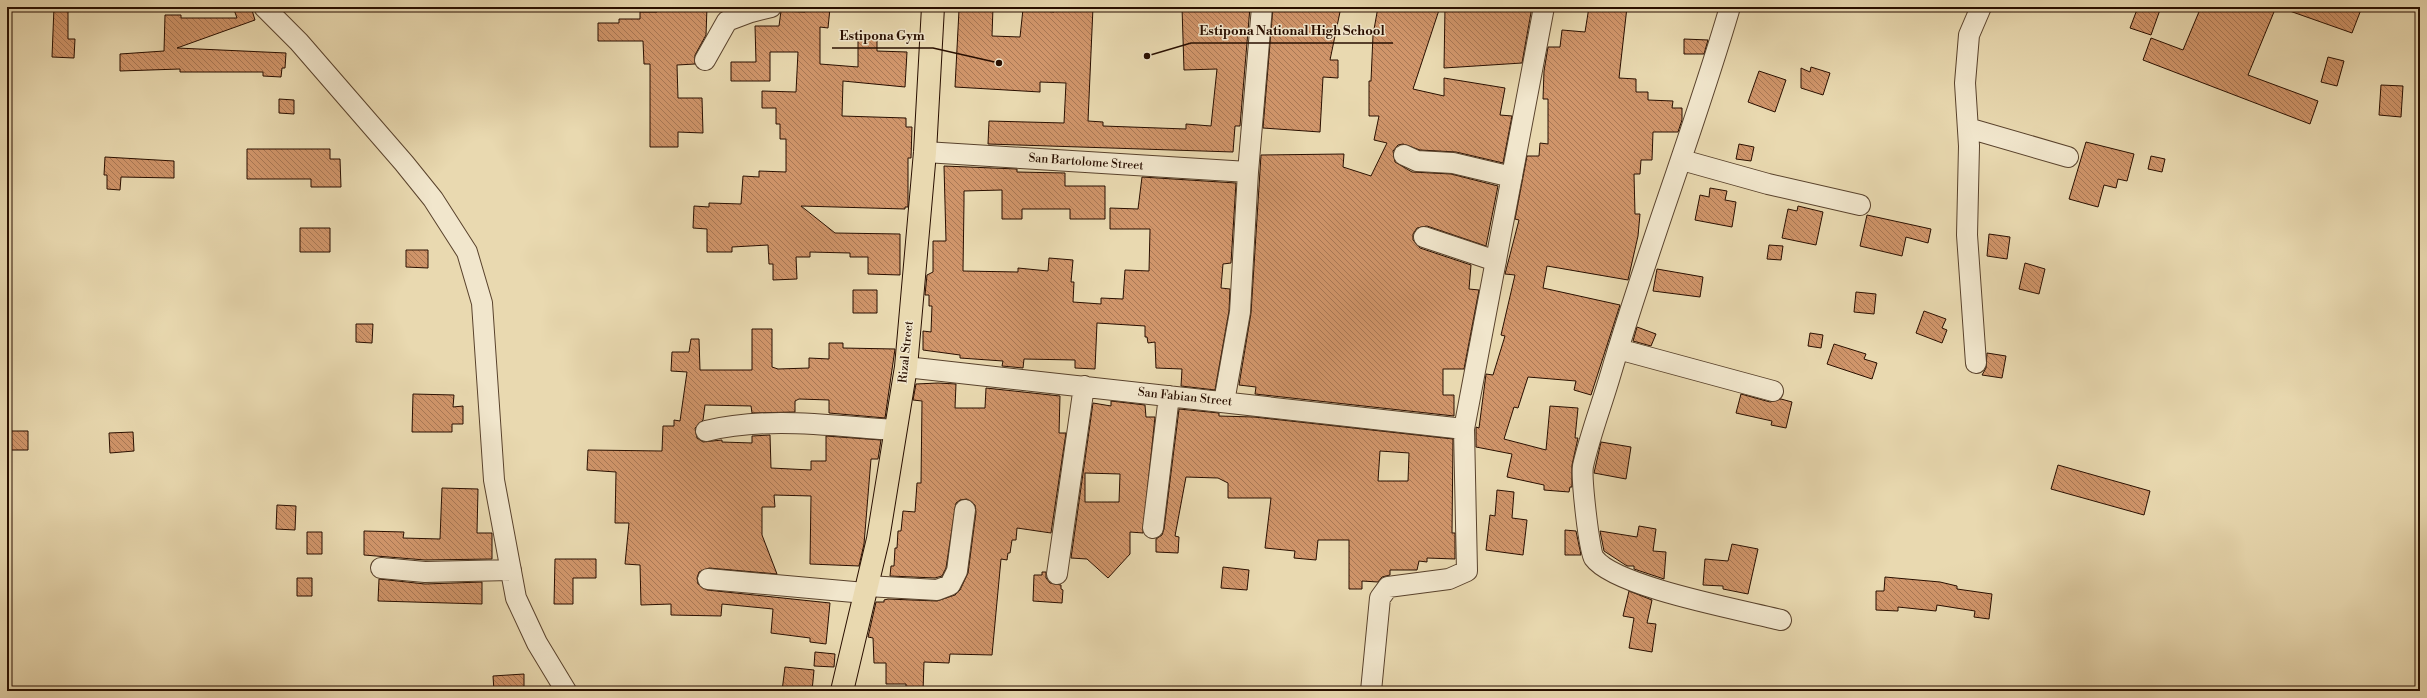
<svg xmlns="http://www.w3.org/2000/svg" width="2427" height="698" font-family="'Libre Bodoni',serif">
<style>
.building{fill:url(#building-back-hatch);stroke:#290f00;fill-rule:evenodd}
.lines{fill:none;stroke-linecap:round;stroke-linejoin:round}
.minor-casing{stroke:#59422c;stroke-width:22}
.major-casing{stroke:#290f00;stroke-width:24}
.minor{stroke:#f1e6cc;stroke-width:20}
.major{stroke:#e9d9b0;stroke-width:22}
.labels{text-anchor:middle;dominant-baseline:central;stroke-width:3;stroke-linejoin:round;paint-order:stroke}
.street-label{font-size:12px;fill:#290f00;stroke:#f1e6cc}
.leader{fill:none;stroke:#290f00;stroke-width:1.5}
.callout-dot{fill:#290f00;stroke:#f1e6cc;stroke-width:1.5}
.callout-label{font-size:13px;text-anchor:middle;font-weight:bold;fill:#290f00;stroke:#f1e6cc;stroke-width:3;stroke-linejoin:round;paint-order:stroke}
</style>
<defs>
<pattern id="building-back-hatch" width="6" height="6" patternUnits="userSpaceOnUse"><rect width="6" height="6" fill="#d0956a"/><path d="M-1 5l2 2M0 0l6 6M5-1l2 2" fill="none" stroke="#a97855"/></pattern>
</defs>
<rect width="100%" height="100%" fill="#e9d9b0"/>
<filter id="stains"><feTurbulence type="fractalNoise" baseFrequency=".005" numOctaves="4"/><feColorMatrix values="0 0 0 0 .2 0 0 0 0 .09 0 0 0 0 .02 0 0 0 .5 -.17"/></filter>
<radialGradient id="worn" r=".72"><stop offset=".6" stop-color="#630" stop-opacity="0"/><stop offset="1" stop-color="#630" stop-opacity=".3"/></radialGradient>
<path class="building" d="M 54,7 L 68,7 L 68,39 L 75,39 L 74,58 L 52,57 Z
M 233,7 L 251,7 L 255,20 L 177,48 L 286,53 L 285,68 L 282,68 L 281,77 L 263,76 L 263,72 L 180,72 L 180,69 L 120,71 L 120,54 L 164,51 L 165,15 L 181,15 L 181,18 L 237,18 Z
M 657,7 L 707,7 L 706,35 L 695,55 L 695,64 L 677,65 L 678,98 L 702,98 L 703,133 L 678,132 L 678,147 L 650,147 L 650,64 L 644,64 L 643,41 L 598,41 L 598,23 L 619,23 L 619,19 L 640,19 L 640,12 L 657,12 Z
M 805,7 L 830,8 L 828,28 L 820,27 L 820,64 L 858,67 L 858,38 L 877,38 L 877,51 L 907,52 L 905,87 L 843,81 L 842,116 L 906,118 L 906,127 L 912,127 L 911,158 L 908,158 L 908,207 L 905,207 L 905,209 L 801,206 L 835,233 L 900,234 L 900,275 L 868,274 L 868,257 L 850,257 L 850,253 L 810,252 L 810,257 L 796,257 L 797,279 L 773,280 L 773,264 L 769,264 L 768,245 L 732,247 L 732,252 L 707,252 L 707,229 L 693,228 L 694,206 L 709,207 L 709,203 L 741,204 L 743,176 L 759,177 L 759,171 L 786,172 L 786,139 L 780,139 L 780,124 L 776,124 L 776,108 L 762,108 L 762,91 L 796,92 L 798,52 L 770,52 L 770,81 L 731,81 L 731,62 L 756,62 L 755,26 L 779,26 L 781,11 L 805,12 Z
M 966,7 L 993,7 L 992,36 L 1020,37 L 1023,9 L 1054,12 L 1055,7 L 1093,7 L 1088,121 L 1103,122 L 1103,126 L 1186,129 L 1186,124 L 1211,126 L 1217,69 L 1184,70 L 1182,7 L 1250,7 L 1240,126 L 1235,126 L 1233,152 L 988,144 L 989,121 L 1064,123 L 1066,83 L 1040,82 L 1040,92 L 955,87 L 959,10 L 966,10 Z
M 1273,7 L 1341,7 L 1330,60 L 1338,60 L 1338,78 L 1323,77 L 1320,132 L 1263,128 Z
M 1378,7 L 1440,7 L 1413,89 L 1444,96 L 1444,78 L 1505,88 L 1500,115 L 1512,116 L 1503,163 L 1456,152 L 1420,150 L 1403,144 L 1398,145 L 1393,151 L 1395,162 L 1412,172 L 1451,174 L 1498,186 L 1486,246 L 1427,226 L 1417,228 L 1413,234 L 1413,240 L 1420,248 L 1471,265 L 1469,289 L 1479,290 L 1464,369 L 1443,369 L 1443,395 L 1454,395 L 1454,416 L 1255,394 L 1256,387 L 1239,385 L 1251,313 L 1261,155 L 1344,154 L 1343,167 L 1371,176 L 1387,143 L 1374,140 L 1379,116 L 1369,116 L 1369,81 L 1371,81 L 1373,35 Z
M 1445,7 L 1532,7 L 1522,63 L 1444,68 Z
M 1589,7 L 1627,7 L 1619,78 L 1636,79 L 1636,92 L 1648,92 L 1648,100 L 1673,101 L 1672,108 L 1682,108 L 1682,120 L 1678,132 L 1653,132 L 1652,160 L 1641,160 L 1640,174 L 1634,174 L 1635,214 L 1640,214 L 1638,236 L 1628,280 L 1547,266 L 1543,288 L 1620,305 L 1591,395 L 1574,390 L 1576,381 L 1528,377 L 1518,408 L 1514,407 L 1504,439 L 1546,450 L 1550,406 L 1578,408 L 1575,438 L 1578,438 L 1572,465 L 1572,487 L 1570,487 L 1569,492 L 1544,490 L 1544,485 L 1507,477 L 1512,454 L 1476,447 L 1476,427 L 1479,428 L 1486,374 L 1493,375 L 1505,336 L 1501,335 L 1515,275 L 1505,274 L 1519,220 L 1515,219 L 1527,156 L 1539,156 L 1540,143 L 1548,144 L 1548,99 L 1543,99 L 1544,71 L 1548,47 L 1560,47 L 1562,30 L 1585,32 Z
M 2138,7 L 2161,7 L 2151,35 L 2130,28 Z
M 2201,7 L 2276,7 L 2248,75 L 2318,101 L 2310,124 L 2143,60 L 2151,38 L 2183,50 Z
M 2284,7 L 2362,7 L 2352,33 L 2284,9 Z
M 1684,39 L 1708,40 L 1704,54 L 1684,54 Z
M 2328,57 L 2344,61 L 2337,86 L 2321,82 Z
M 1811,67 L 1830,73 L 1823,95 L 1801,88 L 1801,68 L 1810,72 Z
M 1759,71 L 1786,80 L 1775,112 L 1748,102 Z
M 2381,85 L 2403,86 L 2401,117 L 2379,115 Z
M 279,99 L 294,100 L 294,114 L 279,113 Z
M 2086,142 L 2134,154 L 2127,181 L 2118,179 L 2116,188 L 2104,185 L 2098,207 L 2069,199 Z
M 1739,144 L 1754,147 L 1751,161 L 1736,159 Z
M 247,149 L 330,149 L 330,159 L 340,159 L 341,187 L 311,187 L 311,179 L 247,179 Z
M 2151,156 L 2165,159 L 2162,172 L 2148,169 Z
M 105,157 L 174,161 L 174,178 L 121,177 L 120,190 L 107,189 L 107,175 L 104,175 Z
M 944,166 L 1017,169 L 1017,172 L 1065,173 L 1065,186 L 1105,186 L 1105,219 L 1070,219 L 1070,209 L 1022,209 L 1022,219 L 1002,219 L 1002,190 L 964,191 L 964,202 L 963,271 L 1018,272 L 1018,268 L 1048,271 L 1049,258 L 1073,260 L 1071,282 L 1074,282 L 1073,302 L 1101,304 L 1101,298 L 1123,299 L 1125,270 L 1149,271 L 1150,229 L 1110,229 L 1110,208 L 1138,209 L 1142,177 L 1236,183 L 1231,263 L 1223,264 L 1221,288 L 1230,289 L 1229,311 L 1215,390 L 1181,386 L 1182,369 L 1156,368 L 1155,342 L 1148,343 L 1147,337 L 1145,337 L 1145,326 L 1097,323 L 1095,369 L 1075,368 L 1075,360 L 1024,359 L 1023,368 L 1002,366 L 1003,361 L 960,358 L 960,355 L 923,350 L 923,331 L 931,332 L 932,306 L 929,306 L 929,295 L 925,295 L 927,275 L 933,272 L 933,241 L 946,241 Z
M 1710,188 L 1727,191 L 1725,200 L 1736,202 L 1732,227 L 1695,220 L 1700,195 L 1709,197 Z
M 1798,206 L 1823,212 L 1816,245 L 1782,238 L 1788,209 L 1797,211 Z
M 1867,215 L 1931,229 L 1928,243 L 1906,237 L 1902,256 L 1860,246 Z
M 300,228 L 330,228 L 330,252 L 300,252 Z
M 1989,234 L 2010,237 L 2007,259 L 1987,256 Z
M 1769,245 L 1783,246 L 1781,260 L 1767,259 Z
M 406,250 L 428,250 L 428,268 L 406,267 Z
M 2025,263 L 2045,269 L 2039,294 L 2019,289 Z
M 1657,269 L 1703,277 L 1700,297 L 1653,291 Z
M 853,290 L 877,290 L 877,313 L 853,313 Z
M 1856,292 L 1876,294 L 1874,314 L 1854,312 Z
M 1924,311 L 1946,319 L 1942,328 L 1947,330 L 1942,343 L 1916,333 Z
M 356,324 L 373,324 L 372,343 L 356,342 Z
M 1637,327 L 1656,334 L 1651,346 L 1633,341 Z
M 752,329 L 772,329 L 772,367 L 778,369 L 809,368 L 809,358 L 829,359 L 829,343 L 843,343 L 843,348 L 895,349 L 885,418 L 829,413 L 829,400 L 799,399 L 795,401 L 795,412 L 752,413 L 751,406 L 705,405 L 703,420 L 695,428 L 697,438 L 703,442 L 722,440 L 722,442 L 752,443 L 752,436 L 770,435 L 771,468 L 811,470 L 811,461 L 826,461 L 826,436 L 881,440 L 878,459 L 871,459 L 864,544 L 859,566 L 810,564 L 811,496 L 774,495 L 775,507 L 762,507 L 762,535 L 777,574 L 709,568 L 699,572 L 697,578 L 698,584 L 707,590 L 830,603 L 826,644 L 810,642 L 810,638 L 771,633 L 773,609 L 722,604 L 721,616 L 671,615 L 671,604 L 641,605 L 640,565 L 625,564 L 629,523 L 615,523 L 616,472 L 587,470 L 588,450 L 662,451 L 663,426 L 674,426 L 674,420 L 680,421 L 687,372 L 671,371 L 672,352 L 689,352 L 691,339 L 699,339 L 700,370 L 752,370 Z
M 1810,333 L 1823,335 L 1821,348 L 1808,346 Z
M 1834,344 L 1866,354 L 1864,359 L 1877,363 L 1872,379 L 1827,364 Z
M 1987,353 L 2006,356 L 2002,378 L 1982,375 L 1986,368 Z
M 938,383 L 956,384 L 955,408 L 985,408 L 986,388 L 1060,396 L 1059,433 L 1066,433 L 1051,533 L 1017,528 L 1016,540 L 1012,540 L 1010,553 L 1008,553 L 1007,560 L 1001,559 L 992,655 L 950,654 L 949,663 L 924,662 L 923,691 L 906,691 L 906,684 L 886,684 L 886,663 L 874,663 L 873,638 L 868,637 L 876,602 L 884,602 L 884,600 L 888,599 L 937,601 L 955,595 L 960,590 L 968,573 L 976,512 L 975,505 L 967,499 L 960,500 L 956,503 L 946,568 L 942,576 L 935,578 L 890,576 L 891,566 L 894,566 L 895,548 L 897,548 L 898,531 L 901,531 L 903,511 L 915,512 L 917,483 L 921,483 L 922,401 L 913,400 L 916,384 Z
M 413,394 L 454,395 L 453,407 L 463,406 L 463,424 L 452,424 L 452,432 L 412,432 Z
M 1741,394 L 1770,402 L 1781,399 L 1792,402 L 1786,428 L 1771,425 L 1772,421 L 1736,413 Z
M 1111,401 L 1145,405 L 1146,417 L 1155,417 L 1143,533 L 1130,532 L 1130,554 L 1108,578 L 1087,559 L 1071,558 L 1093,403 L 1111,406 ZM 1085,473 L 1120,474 L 1119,502 L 1085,502 Z
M 1179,409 L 1219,413 L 1219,416 L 1254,417 L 1453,439 L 1452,533 L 1455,533 L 1455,559 L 1427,558 L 1427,562 L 1419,561 L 1417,570 L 1390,570 L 1390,575 L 1382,577 L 1378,582 L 1362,581 L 1362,589 L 1349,589 L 1349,540 L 1318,540 L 1316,560 L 1294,558 L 1295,551 L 1265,548 L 1271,498 L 1228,498 L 1228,483 L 1218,478 L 1186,477 L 1175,536 L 1179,537 L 1178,553 L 1156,552 L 1156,539 L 1162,535 L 1164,529 ZM 1380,451 L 1409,453 L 1408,481 L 1378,481 Z
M 11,431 L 28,431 L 28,450 L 11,450 Z
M 133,432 L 134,451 L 110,453 L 109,433 Z
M 1601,442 L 1631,447 L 1626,479 L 1594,473 Z
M 2058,465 L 2150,491 L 2144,515 L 2051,489 Z
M 442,488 L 478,489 L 477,533 L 492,533 L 492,559 L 425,560 L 364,555 L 364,531 L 404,532 L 403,538 L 440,539 Z
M 1497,490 L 1514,492 L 1512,518 L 1527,520 L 1523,555 L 1486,550 L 1490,515 L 1495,516 Z
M 277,505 L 296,506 L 295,530 L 276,529 Z
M 1639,526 L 1656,529 L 1653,551 L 1666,552 L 1664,579 L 1634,569 L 1634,566 L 1627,566 L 1604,551 L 1600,531 L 1637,537 Z
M 1565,530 L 1576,531 L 1581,555 L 1565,555 Z
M 307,532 L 322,532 L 322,554 L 307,554 Z
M 1732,544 L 1758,549 L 1748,594 L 1723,589 L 1723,586 L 1703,585 L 1705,559 L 1728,561 Z
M 555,559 L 596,559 L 596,578 L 573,578 L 573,604 L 554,604 Z
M 1223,567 L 1249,570 L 1247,590 L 1221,588 Z
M 1042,572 L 1046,572 L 1046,578 L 1050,583 L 1061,585 L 1061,589 L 1063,590 L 1062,603 L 1033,601 L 1034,575 L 1042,575 Z
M 1885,577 L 1940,582 L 1957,586 L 1957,589 L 1992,594 L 1989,619 L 1974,617 L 1975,611 L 1937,605 L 1936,611 L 1898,607 L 1898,611 L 1876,610 L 1876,591 L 1884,591 Z
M 297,578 L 312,578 L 312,596 L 297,596 Z
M 379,579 L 425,584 L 482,582 L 482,604 L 378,601 Z
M 1629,591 L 1652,600 L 1647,623 L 1656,624 L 1652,652 L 1629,648 L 1634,618 L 1623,616 Z
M 815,652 L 835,654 L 834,667 L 814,666 Z
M 785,667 L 814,670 L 812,691 L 782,691 Z
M 524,674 L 524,691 L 494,691 L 493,676 Z"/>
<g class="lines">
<defs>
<path id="minor" d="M 264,7 L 299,42 L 404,163 L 433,199 L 467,252 L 482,303 L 494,480 L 516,598 L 537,643 L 566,691
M 1730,7 C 1694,130 1647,250 1611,373 C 1602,404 1590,435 1583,466 C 1581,477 1589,551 1594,558 C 1615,587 1742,610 1781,620
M 705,60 L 727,21 L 751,12 L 771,7
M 1968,128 L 2068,157
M 925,152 L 1248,172
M 1404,155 L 1417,161 L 1453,163 L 1512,177
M 1682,160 L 1768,184 L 1860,205
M 1424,237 L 1496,261
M 1618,349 L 1773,391
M 1976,363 L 1967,235 L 1969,146 L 1965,83 L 1969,35 L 1981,7
M 906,367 L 1464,429
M 1224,402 L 1240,312 L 1248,172 L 1262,7
M 706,431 C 768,416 832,426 896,430
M 1153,528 L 1169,396
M 381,568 L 425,572 L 511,570
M 1057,574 L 1084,386
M 708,579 L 865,593
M 867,586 L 937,590 L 950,585 L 957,571 L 965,510
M 1371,691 L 1380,598 L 1388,587 L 1449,579 L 1467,571 L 1464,429 L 1544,7"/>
<path id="major" d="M 842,691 L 878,539 L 906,367 L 925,152 L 933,7"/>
</defs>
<use href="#minor" class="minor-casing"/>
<use href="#major" class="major-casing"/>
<use href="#minor" class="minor"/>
<use href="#major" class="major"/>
</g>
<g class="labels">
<g class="street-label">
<text transform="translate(1086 162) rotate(4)">San Bartolome Street</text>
<text transform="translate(906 352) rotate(-84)">Rizal Street</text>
<text transform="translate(1185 397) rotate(6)">San Fabian Street</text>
</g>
</g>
<path class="leader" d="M1147 56L1191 43H1393M999 63L933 48H832"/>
<g class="callout-dot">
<circle cx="1147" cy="56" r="4"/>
<circle cx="999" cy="63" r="4"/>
</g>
<g class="callout-label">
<text x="1292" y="35">Estipona National High School</text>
<text x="882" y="40">Estipona Gym</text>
</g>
<rect width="2427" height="698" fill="none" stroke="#e9d9b0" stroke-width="24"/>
<rect x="8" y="8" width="2411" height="682" fill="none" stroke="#290f00" stroke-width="2"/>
<rect x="12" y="12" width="2403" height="674" fill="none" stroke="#290f00"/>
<rect width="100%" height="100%" filter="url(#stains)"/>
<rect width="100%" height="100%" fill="url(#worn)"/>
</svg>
